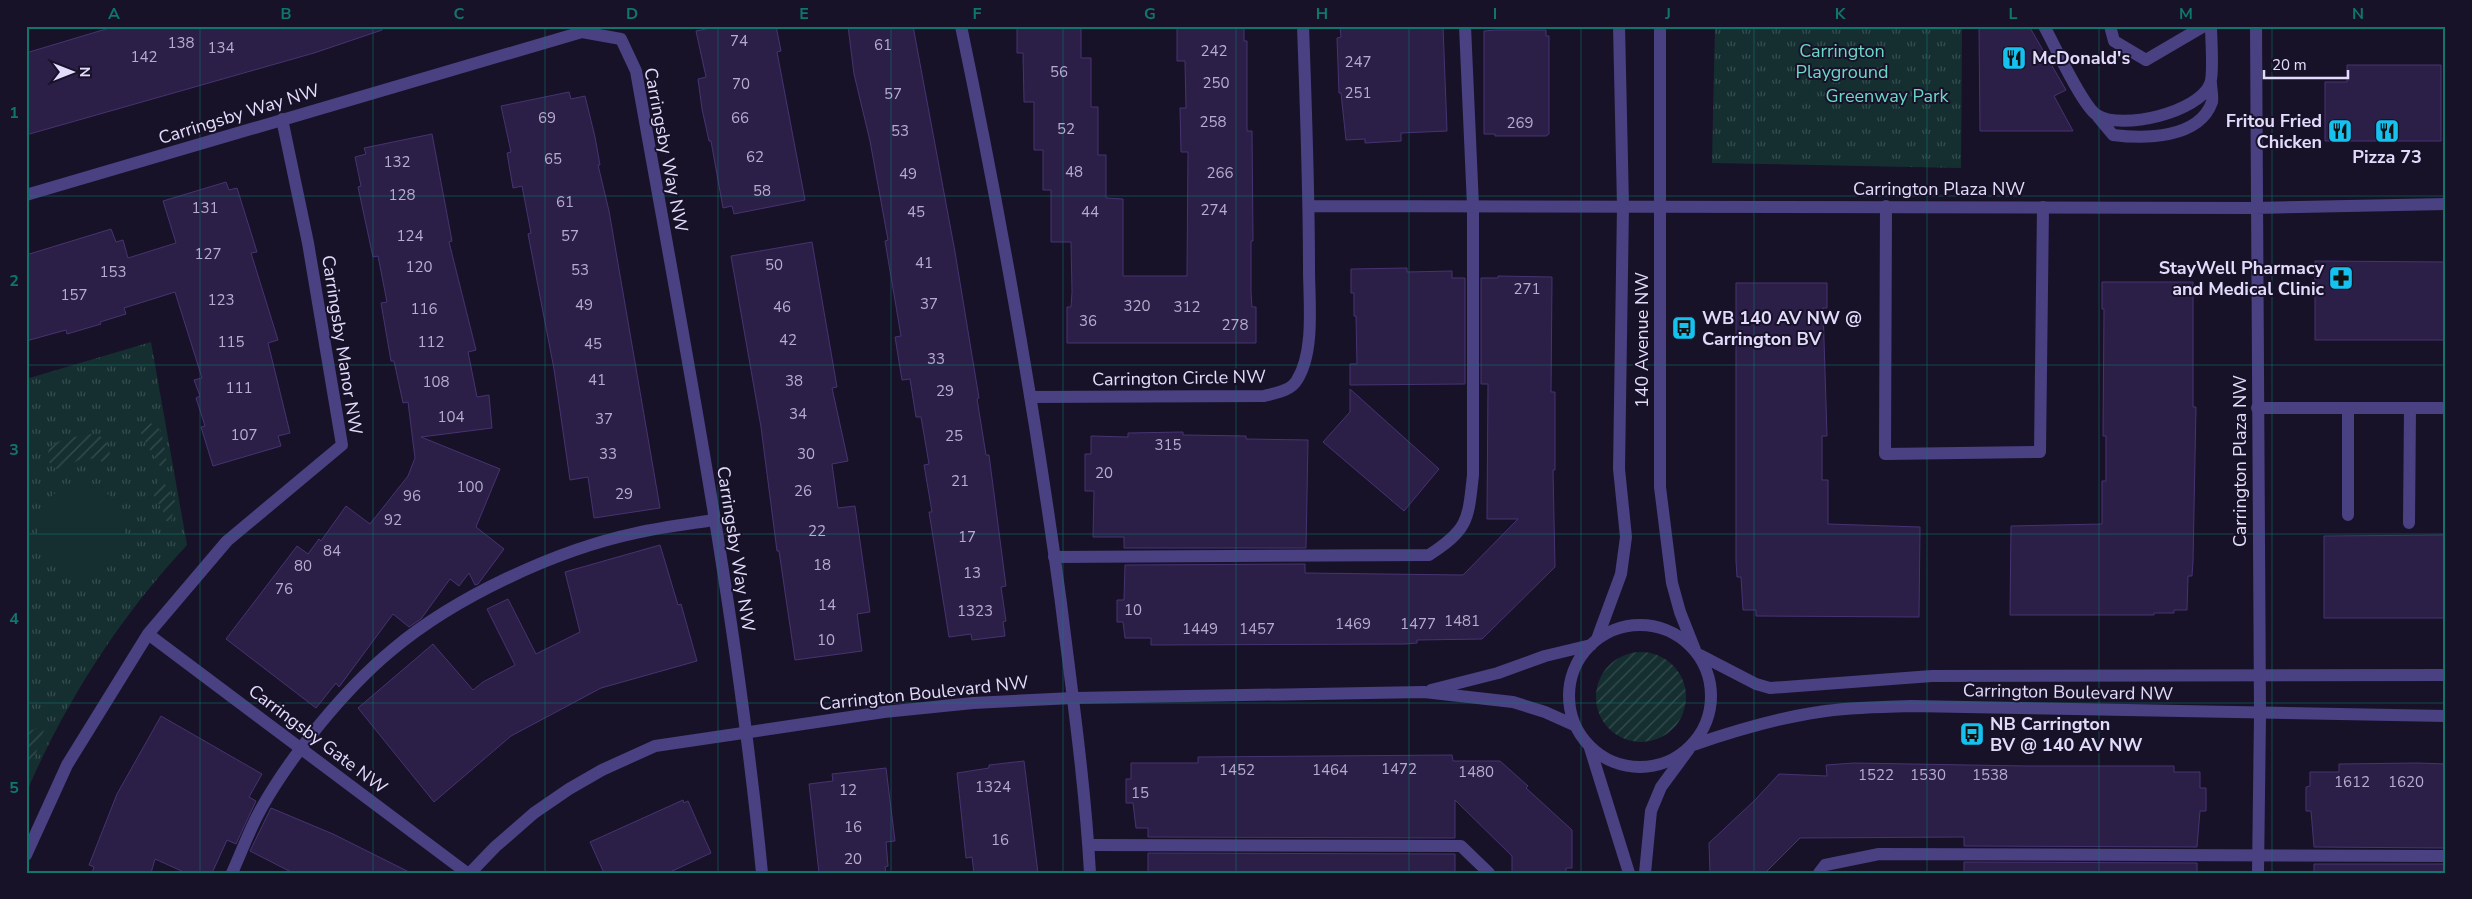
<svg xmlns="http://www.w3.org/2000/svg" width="2472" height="899" font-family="'Nunito Sans',sans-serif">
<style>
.park{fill:url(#park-tufts)}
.garden{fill:url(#garden-furrows)}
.pitch{fill:#152f31}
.building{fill:#2c1f47;stroke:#463371}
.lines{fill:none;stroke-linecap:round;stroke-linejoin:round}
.service{stroke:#4a4183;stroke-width:12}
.minor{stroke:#4a4183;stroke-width:12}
.tertiary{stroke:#4a4183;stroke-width:12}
.grid{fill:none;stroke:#0f766e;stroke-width:1;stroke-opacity:0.55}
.labels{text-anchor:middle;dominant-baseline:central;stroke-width:4;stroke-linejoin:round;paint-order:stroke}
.number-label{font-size:15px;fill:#b5accf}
.park-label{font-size:18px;fill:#6bd8c9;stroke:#181228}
.poi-label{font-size:18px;font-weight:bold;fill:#e3dbfc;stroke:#181228;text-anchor:start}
.street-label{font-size:18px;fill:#e3dbfc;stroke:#181228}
.neatline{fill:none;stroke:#0f766e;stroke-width:2}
.grid-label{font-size:16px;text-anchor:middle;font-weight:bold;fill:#0f766e}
</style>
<defs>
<pattern id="park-tufts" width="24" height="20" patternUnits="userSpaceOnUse" patternTransform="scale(1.25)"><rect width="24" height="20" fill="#152f31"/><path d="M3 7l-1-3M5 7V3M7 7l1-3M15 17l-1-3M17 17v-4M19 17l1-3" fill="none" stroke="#374d50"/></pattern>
<pattern id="garden-furrows" width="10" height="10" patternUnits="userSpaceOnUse" patternTransform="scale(1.25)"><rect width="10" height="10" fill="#152f31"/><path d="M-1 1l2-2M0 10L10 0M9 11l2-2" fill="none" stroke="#374d50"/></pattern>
</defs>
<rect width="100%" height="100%" fill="#181228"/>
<path class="park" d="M 1715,26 L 1962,26 L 1961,168 L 1712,163 Z
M 151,342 L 187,545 C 118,619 66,701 26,793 L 26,379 Z"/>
<path class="garden" d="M 149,423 L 157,425 L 162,435 L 167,463 L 164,467 L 160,466 L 148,447 L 139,429 L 141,424 Z
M 91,434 L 105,438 L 110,453 L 105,463 C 88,454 75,459 61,471 C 55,468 49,465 48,458 C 45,438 78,437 91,434 Z
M 162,479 L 175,501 L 171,522 L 166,521 L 165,515 L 153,494 L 159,480 Z
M1596 697a45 45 0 1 1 90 0a45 45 0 1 1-90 0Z
M 39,728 L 44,730 L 33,761 L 29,762 L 26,760 L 26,732 Z"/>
<path class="pitch" d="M37 529a44 44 0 1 1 88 0a44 44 0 1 1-88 0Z"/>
<path class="building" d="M 116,26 L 382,26 L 382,30 L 314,53 L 26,135 L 26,53 Z
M 721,26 L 776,26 L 781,51 L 777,52 L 805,200 L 734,214 L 732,206 L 723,208 L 711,141 L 709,141 L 702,109 L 698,79 L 706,77 L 696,31 Z
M 848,26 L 913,26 L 955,252 L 979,398 L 977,399 L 986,455 L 989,455 L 1006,586 L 1001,587 L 1006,621 L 1003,622 L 1005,636 L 972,640 L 971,634 L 949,637 L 929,512 L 932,512 L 924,465 L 929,464 L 921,417 L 916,417 L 910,379 L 902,380 L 895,337 L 901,336 L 885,241 L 888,240 L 870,141 L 854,74 Z
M 1017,26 L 1081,26 L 1081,58 L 1091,58 L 1091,107 L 1098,107 L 1098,155 L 1106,155 L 1106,198 L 1123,199 L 1123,276 L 1187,276 L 1188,152 L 1181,152 L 1180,108 L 1186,108 L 1185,61 L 1177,61 L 1177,26 L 1244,26 L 1244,41 L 1247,41 L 1247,131 L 1252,131 L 1253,241 L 1251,241 L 1251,292 L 1252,307 L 1256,307 L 1256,343 L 1067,343 L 1067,307 L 1071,307 L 1072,292 L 1071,242 L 1051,242 L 1051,190 L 1043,190 L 1043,150 L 1034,150 L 1034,102 L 1024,102 L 1023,53 L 1017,53 Z
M 1340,26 L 1443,26 L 1447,131 L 1401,133 L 1401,141 L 1365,143 L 1365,139 L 1346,140 L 1341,93 L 1339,93 L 1337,38 L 1341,37 Z
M 1979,26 L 2029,26 L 2066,90 L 2054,96 L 2073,131 L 1980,131 Z
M 1496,30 L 1546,30 L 1546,36 L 1549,36 L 1549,134 L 1546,136 L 1495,136 L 1495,134 L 1484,134 L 1484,31 Z
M 2347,65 L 2441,65 L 2441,141 L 2325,141 L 2325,82 L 2347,82 Z
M 569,92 L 571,99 L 585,96 L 595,137 L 600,165 L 598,165 L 609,211 L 660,508 L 594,518 L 588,477 L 570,480 L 554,369 L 528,234 L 531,233 L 522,186 L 513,188 L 507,153 L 511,152 L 501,106 Z
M 432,134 L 452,241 L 449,242 L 476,350 L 468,352 L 477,397 L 489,395 L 492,428 L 421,437 L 500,469 L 476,527 L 504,549 L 478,584 L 475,585 L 469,573 L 459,586 L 450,579 L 421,619 L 409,627 L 393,614 L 339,687 L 336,683 L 316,708 L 226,639 L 297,546 L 308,554 L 319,539 L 321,541 L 346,506 L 370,524 L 408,476 L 415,458 L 408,402 L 403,403 L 394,361 L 391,361 L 381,303 L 387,302 L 378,256 L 373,257 L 358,187 L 361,186 L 355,157 L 366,154 L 364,148 Z
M 226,182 L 229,190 L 237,188 L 257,252 L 251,253 L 278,340 L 268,343 L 290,433 L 278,436 L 281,446 L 213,466 L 201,427 L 205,426 L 196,398 L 200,396 L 194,380 L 202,378 L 175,292 L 124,308 L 126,314 L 100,322 L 101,324 L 67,334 L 66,330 L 26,341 L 26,255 L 111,229 L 116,242 L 123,240 L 128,258 L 176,243 L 163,201 Z
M 812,242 L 837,387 L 832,388 L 848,461 L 832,464 L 838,508 L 855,506 L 870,612 L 857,614 L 862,651 L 795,660 L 779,551 L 777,551 L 761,427 L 731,256 Z
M 2315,261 L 2446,262 L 2446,340 L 2315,340 Z
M 1407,268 L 1407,272 L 1452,271 L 1452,278 L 1465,278 L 1465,384 L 1350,385 L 1350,364 L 1357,364 L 1356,316 L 1354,316 L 1354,293 L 1351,293 L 1351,269 Z
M 1498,276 L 1552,277 L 1551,392 L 1555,392 L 1555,470 L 1553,470 L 1555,567 L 1482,639 L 1417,640 L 1417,643 L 1405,644 L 1151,645 L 1151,638 L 1125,638 L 1123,622 L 1117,622 L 1117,600 L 1124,600 L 1125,565 L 1305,564 L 1305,573 L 1463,575 L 1518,519 L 1487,519 L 1488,384 L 1481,384 L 1481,278 L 1498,278 Z
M 2102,282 L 2193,282 L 2193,407 L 2196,407 L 2193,561 L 2192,576 L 2188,576 L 2187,610 L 2174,610 L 2174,613 L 2154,613 L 2154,615 L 2010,615 L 2011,526 L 2102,524 L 2102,481 L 2106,481 L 2106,436 L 2103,436 L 2104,309 L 2102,309 Z
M 1736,283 L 1827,283 L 1827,308 L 1823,308 L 1827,436 L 1822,436 L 1822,480 L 1828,480 L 1828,524 L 1920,527 L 1919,617 L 1756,616 L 1756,610 L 1743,610 L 1741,577 L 1737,577 L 1736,561 Z
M 1350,389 L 1439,469 L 1404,511 L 1323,442 L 1350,412 Z
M 1183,432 L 1183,435 L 1246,436 L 1246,439 L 1308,440 L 1306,548 L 1124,548 L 1124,537 L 1093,537 L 1094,491 L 1085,491 L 1085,454 L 1091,454 L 1091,436 L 1128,437 L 1128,433 Z
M 2446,535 L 2446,618 L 2324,618 L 2324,536 Z
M 660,545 L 678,605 L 681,604 L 697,661 L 601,688 L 511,736 L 434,802 L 358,708 L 433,644 L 473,690 L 483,682 L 515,665 L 487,609 L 508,599 L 536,654 L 580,632 L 565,572 Z
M 161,716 L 262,774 L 249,797 L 256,801 L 236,844 L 227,840 L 212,873 L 186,873 L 155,859 L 151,873 L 92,873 L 94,867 L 89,865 L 117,794 Z
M 1452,755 L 1453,761 L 1500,761 L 1528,786 L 1526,788 L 1572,830 L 1572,868 L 1566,868 L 1566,873 L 1512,873 L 1512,856 L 1455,800 L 1455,838 L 1148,837 L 1148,828 L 1136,828 L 1133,803 L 1126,803 L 1126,779 L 1131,779 L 1131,763 L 1198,763 L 1198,757 Z
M 1024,761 L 1038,873 L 974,873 L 972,857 L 966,858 L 957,773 L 989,768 L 989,765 Z
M 1854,763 L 2026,766 L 2174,766 L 2174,772 L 2200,772 L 2200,788 L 2206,788 L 2206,811 L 2200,811 L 2197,847 L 1964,846 L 1964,837 L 1800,838 L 1765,873 L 1710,873 L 1709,843 L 1755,800 L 1779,774 L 1827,776 L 1826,765 Z
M 2417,763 L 2446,764 L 2446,848 L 2314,847 L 2311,811 L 2306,811 L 2306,787 L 2310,786 L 2310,772 L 2339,772 L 2339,764 Z
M 886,768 L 895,841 L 886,842 L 888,866 L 885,867 L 886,873 L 819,873 L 809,784 L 833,781 L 832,774 Z
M 683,800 L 684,803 L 688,801 L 711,853 L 668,873 L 604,873 L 590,842 Z
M 271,808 L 333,834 L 411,873 L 293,873 L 250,851 Z
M 1148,853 L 1455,854 L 1455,873 L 1148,873 Z
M 1964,862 L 2197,863 L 2197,873 L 1964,873 Z
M 2314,864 L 2446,864 L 2446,873 L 2314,873 Z"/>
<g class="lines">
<path class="service" d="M 2044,26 C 2054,44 2083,107 2097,115 C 2122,131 2199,112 2210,84 C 2214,75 2211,38 2211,26
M 2110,26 L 2114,41 L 2146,60 L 2204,26
M 2098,117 L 2113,135 C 2144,139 2199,139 2212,102 C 2213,96 2211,88 2211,83
M 1886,206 L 1885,454 L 2040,452 L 2043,207
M 2257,408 L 2446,408
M 2348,408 L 2348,515
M 2409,523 L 2410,408
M 1054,557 L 1429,555 C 1469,529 1468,520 1473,475 L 1473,206 L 1465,26
M 1089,845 L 1461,846 L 1489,873
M 232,873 C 242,851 250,828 262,807 C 292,754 345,689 392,650 C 455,597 556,550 636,533 C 662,527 688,524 714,520
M 1819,873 L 1825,865 L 1879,854 L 2446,856"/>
<path class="minor" d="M 961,26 C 1001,217 1035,410 1061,603 C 1072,693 1085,783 1090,873
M 2256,26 L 2260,714 L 2258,873
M 26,195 L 582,32 L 621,39 L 636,71 C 683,337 736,604 762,873
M 1309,206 L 2255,208 L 2446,204
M 1030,397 L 1264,396 C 1275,393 1291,391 1297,380 C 1315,352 1309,301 1309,269 C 1309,188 1306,107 1303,26
M 148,634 L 467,873
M 1590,748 L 1629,873
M 26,855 L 67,765 L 148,634 L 227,541 L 342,445 L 308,243 L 282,119
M 1645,873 L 1651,811 L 1661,787 L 1689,749"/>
<path class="tertiary" d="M 1660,26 L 1660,487 L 1672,583 L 1680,612 L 1695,650
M1569 696a71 71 0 1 1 142 0a71 71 0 1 1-142 0Z
M 1597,639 L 1621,574 L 1626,537 L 1619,469 L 1623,206 L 1619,26
M 1700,655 L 1756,684 L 1770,688 L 1932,676 L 2446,675
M 1431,690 L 1498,673 L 1545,656 L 1591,645
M 1693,745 C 1734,731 1777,718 1819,712 C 1849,707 1880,707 1911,706 L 2446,716
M 470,873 L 495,847 L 534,813 L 569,789 L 602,770 L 655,746 L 884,712 L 973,703 L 1073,698 L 1424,692 L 1513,702 L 1545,712 L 1574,725"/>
</g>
<path class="grid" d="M 200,26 L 200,873M 373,26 L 373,873M 545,26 L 545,873M 718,26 L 718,873M 891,26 L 891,873M 1063,26 L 1063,873M 1236,26 L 1236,873M 1409,26 L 1409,873M 1581,26 L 1581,873M 1754,26 L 1754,873M 1927,26 L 1927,873M 2099,26 L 2099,873M 2272,26 L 2272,873M 26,196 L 2446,196M 26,365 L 2446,365M 26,534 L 2446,534M 26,703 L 2446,703"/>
<defs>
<symbol id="restaurant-square" viewBox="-11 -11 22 22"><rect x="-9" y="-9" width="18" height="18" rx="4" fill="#15c1ee" stroke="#181228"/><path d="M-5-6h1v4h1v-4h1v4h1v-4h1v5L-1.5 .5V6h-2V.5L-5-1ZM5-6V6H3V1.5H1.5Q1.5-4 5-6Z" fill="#111"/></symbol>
<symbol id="pharmacy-square" viewBox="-11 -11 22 22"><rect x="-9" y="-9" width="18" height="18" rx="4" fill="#15c1ee" stroke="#181228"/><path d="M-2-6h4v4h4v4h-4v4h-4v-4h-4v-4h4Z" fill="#111"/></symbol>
<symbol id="bus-square" viewBox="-11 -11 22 22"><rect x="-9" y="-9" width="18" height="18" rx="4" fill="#15c1ee" stroke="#181228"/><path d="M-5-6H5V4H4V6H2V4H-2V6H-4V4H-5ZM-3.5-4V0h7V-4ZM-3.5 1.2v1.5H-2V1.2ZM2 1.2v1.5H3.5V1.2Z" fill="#111"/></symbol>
</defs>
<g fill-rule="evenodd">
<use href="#restaurant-square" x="2000" y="44" width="28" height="28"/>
<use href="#restaurant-square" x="2326" y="117" width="28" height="28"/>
<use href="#restaurant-square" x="2373" y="117" width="28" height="28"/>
<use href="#pharmacy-square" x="2327" y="264" width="28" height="28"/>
<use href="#bus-square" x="1670" y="314" width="28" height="28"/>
<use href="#bus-square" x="1958" y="720" width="28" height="28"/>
</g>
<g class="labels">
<g class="number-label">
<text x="739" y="41">74</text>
<text x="181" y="43">138</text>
<text x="883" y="45">61</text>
<text x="221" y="48">134</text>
<text x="1214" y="51">242</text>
<text x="144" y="57">142</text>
<text x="1358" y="62">247</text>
<text x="1059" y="72">56</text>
<text x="1216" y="83">250</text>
<text x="741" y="84">70</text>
<text x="1358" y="93">251</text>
<text x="893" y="94">57</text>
<text x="547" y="118">69</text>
<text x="740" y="118">66</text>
<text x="1213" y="122">258</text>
<text x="1520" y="123">269</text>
<text x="1066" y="129">52</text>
<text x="900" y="131">53</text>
<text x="755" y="157">62</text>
<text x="553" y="159">65</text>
<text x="397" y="162">132</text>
<text x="1074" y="172">48</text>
<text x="1220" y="173">266</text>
<text x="908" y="174">49</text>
<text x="762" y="191">58</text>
<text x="402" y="195">128</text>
<text x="565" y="202">61</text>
<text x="205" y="208">131</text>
<text x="1214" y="210">274</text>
<text x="916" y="212">45</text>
<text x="1090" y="212">44</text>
<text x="410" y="236">124</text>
<text x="570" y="236">57</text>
<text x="208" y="254">127</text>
<text x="924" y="263">41</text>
<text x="774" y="265">50</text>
<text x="419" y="267">120</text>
<text x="580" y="270">53</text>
<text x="113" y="272">153</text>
<text x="1527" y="289">271</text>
<text x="74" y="295">157</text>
<text x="221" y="300">123</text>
<text x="929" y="304">37</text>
<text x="584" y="305">49</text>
<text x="1137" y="306">320</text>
<text x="782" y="307">46</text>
<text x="1187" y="307">312</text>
<text x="424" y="309">116</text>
<text x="1088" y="321">36</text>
<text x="1235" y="325">278</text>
<text x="788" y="340">42</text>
<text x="231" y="342">115</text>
<text x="431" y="342">112</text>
<text x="593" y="344">45</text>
<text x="936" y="359">33</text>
<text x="597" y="380">41</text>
<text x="794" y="381">38</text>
<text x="436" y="382">108</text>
<text x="239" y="388">111</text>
<text x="945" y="391">29</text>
<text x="798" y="414">34</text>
<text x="451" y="417">104</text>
<text x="604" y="419">37</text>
<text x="244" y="435">107</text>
<text x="954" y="436">25</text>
<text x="1168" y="445">315</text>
<text x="608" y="454">33</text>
<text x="806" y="454">30</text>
<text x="1104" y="473">20</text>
<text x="960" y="481">21</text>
<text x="470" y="487">100</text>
<text x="803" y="491">26</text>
<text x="624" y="494">29</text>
<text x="412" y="496">96</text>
<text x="393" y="520">92</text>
<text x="817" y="531">22</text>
<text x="967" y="537">17</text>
<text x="332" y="551">84</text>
<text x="822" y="565">18</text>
<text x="303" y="566">80</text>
<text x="972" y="573">13</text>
<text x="284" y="589">76</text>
<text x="827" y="605">14</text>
<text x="1133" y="610">10</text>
<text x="975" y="611">1323</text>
<text x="1462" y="621">1481</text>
<text x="1353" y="624">1469</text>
<text x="1418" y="624">1477</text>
<text x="1200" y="629">1449</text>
<text x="1257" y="629">1457</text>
<text x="826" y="640">10</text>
<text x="1399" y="769">1472</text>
<text x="1237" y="770">1452</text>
<text x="1330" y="770">1464</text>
<text x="1476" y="772">1480</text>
<text x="1876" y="775">1522</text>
<text x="1928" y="775">1530</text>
<text x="1990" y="775">1538</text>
<text x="2352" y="782">1612</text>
<text x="2406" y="782">1620</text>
<text x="993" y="787">1324</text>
<text x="848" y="790">12</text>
<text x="1140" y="793">15</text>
<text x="853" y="827">16</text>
<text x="1000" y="840">16</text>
<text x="853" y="859">20</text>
</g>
<g class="park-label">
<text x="1842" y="51">Carrington<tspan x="1842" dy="21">Playground</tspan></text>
<text x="1887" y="96">Greenway Park</text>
</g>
<g class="poi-label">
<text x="2032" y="58">McDonald's</text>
<text x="2322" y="121" text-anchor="end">Fritou Fried<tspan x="2322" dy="21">Chicken</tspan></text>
<text x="2387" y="157" text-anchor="middle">Pizza 73</text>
<text x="2324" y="268" text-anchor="end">StayWell Pharmacy<tspan x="2324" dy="21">and Medical Clinic</tspan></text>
<text x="1702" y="318">WB 140 AV NW @<tspan x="1702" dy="21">Carrington BV</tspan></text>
<text x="1990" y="724">NB Carrington<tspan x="1990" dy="21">BV @ 140 AV NW</tspan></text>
</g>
<g class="street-label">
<text transform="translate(239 114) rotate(-17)">Carringsby Way NW</text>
<text transform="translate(666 150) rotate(79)">Carringsby Way NW</text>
<text x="1939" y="189">Carrington Plaza NW</text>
<text transform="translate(1642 340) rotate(-90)">140 Avenue NW</text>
<text transform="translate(342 345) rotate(81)">Carringsby Manor NW</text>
<text transform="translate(1179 378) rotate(-1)">Carrington Circle NW</text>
<text transform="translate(2240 461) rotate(-90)">Carrington Plaza NW</text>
<text transform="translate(736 549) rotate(81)">Carringsby Way NW</text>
<text transform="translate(2068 692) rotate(1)">Carrington Boulevard NW</text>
<text transform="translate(924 693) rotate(-6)">Carrington Boulevard NW</text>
<text transform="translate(318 739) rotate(37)">Carringsby Gate NW</text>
</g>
</g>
<rect width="2472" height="899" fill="none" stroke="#181228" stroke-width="55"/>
<g transform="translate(72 72) rotate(90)" stroke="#181228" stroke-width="4" paint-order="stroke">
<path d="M0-4L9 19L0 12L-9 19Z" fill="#e3dbfc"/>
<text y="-8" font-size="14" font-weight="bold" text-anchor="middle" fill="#e3dbfc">N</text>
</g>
<path d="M2264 70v8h84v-8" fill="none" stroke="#e3dbfc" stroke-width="2.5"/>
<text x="2272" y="70" font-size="15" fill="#e3dbfc" stroke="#181228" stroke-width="4" paint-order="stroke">20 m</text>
<rect x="28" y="28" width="2416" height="844" class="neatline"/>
<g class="grid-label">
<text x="114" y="19">A</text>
<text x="286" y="19">B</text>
<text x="459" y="19">C</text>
<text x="632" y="19">D</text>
<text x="804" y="19">E</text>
<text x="977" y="19">F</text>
<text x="1150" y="19">G</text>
<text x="1322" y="19">H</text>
<text x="1495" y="19">I</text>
<text x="1668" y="19">J</text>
<text x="1840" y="19">K</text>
<text x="2013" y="19">L</text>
<text x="2186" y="19">M</text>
<text x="2358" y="19">N</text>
<text x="14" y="118">1</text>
<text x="14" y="286">2</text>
<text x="14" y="455">3</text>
<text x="14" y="624">4</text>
<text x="14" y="793">5</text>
</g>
</svg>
